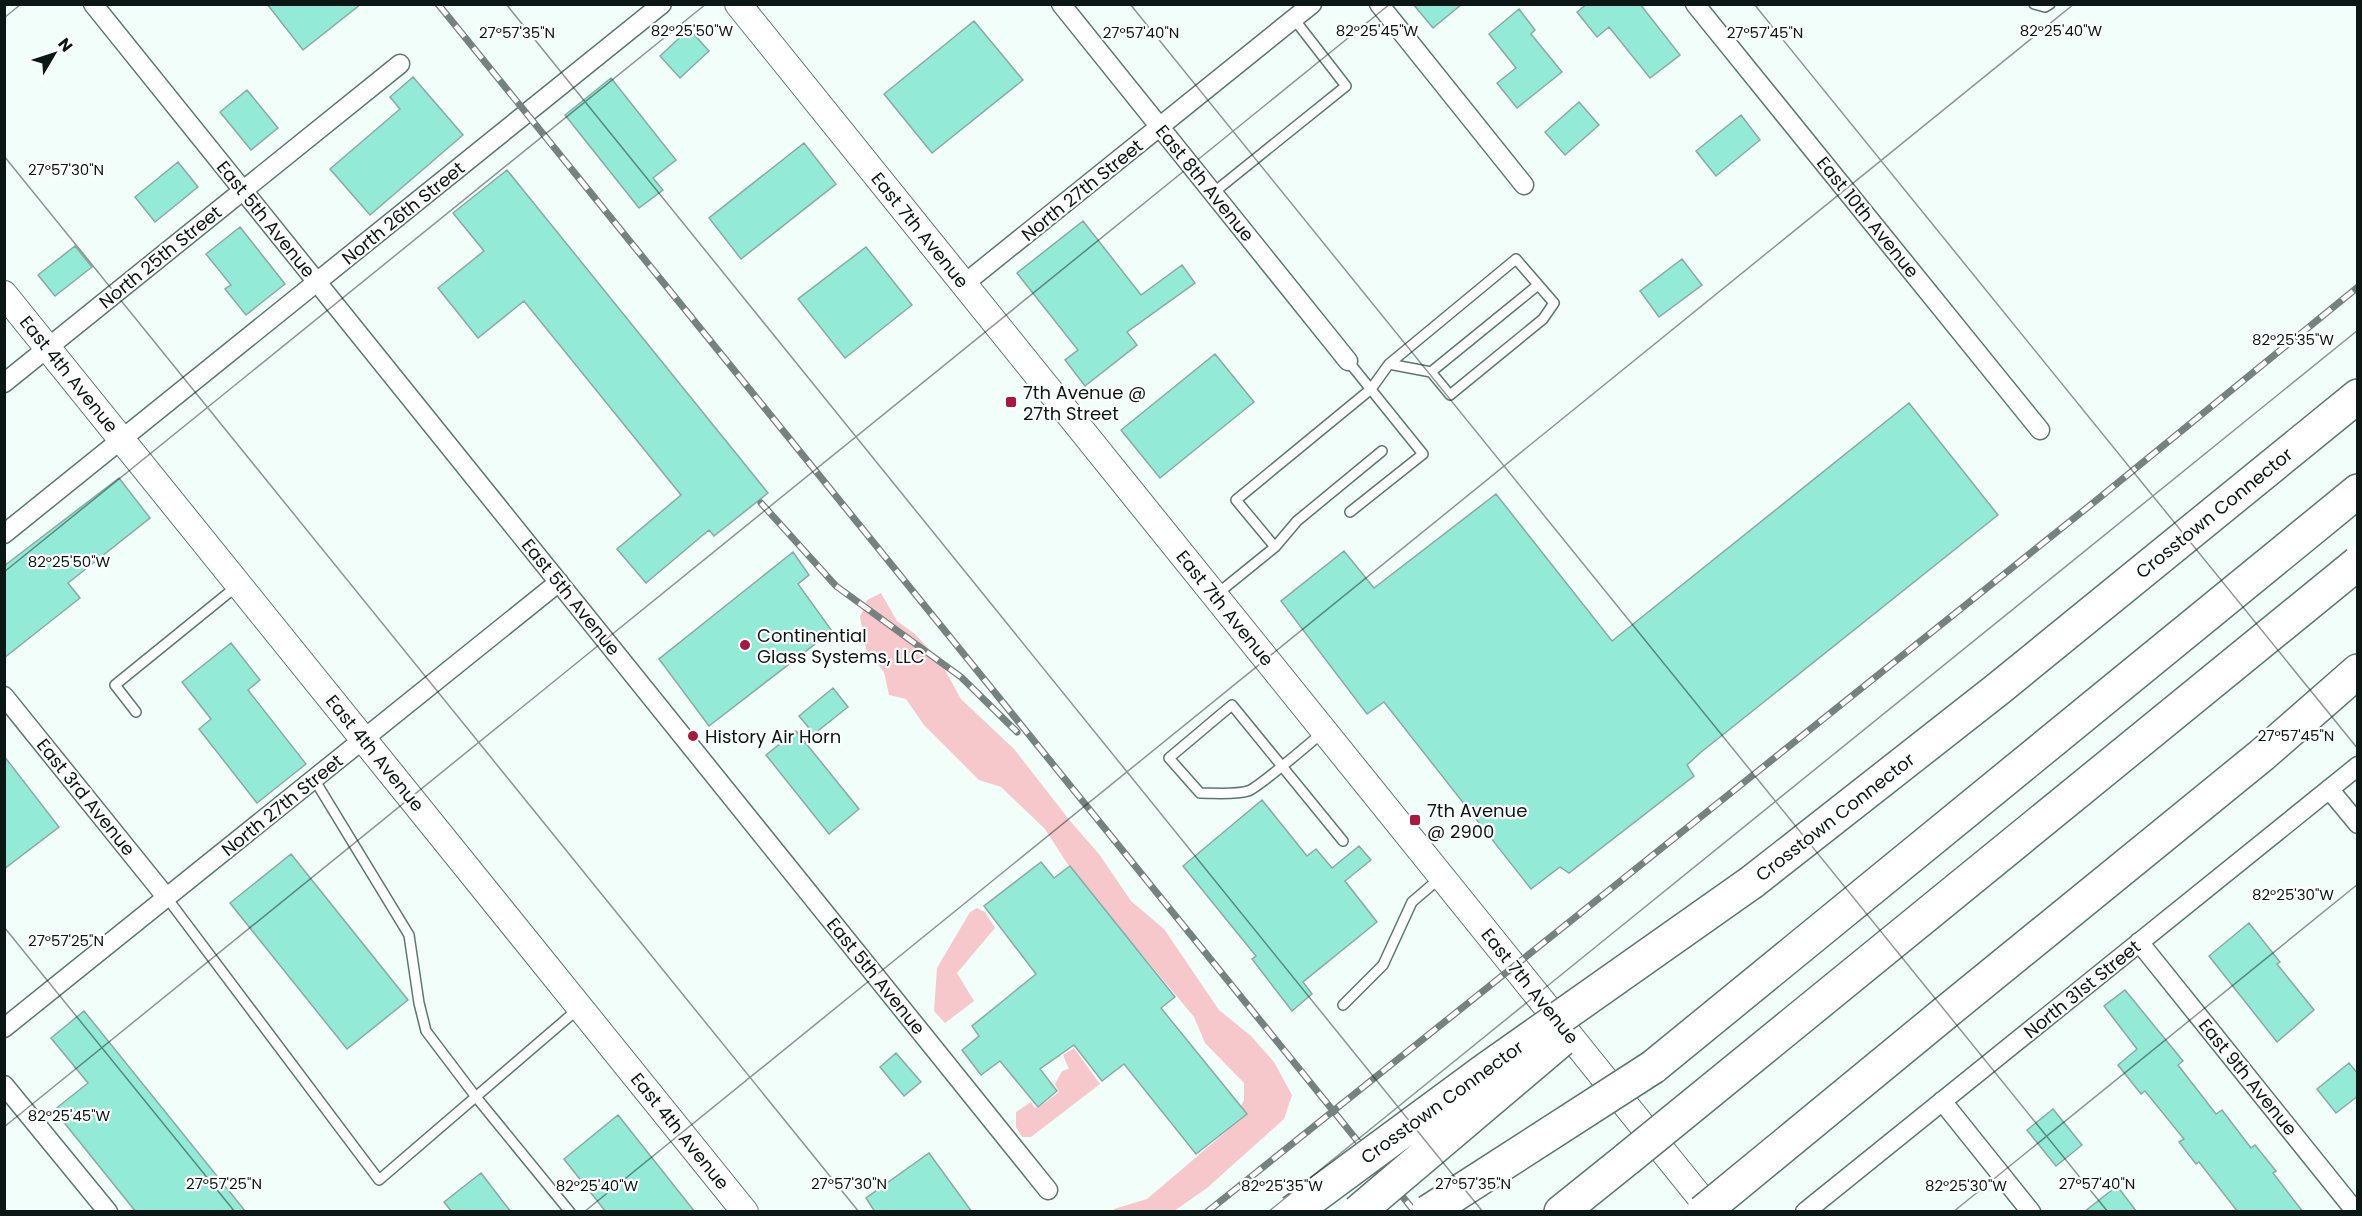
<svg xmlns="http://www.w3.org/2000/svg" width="2362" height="1216" font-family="Poppins,sans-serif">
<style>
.green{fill:#f7c8cb}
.building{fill:#93ead7;stroke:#8ba9a2;stroke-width:1.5}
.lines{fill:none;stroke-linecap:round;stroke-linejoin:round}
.lane-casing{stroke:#5b7771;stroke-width:12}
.street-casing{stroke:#5b7771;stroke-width:21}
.secondary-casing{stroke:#5b7771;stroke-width:28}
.highway-casing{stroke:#5b7771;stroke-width:36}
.lane{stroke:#fff;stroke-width:9}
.street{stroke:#fff;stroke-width:18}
.secondary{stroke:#fff;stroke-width:26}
.highway{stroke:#fff;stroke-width:33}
.rail-casing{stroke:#76827f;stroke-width:7}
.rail{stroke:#fff;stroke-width:4.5;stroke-dasharray:14;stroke-linecap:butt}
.highway-bridge-casing{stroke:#5b7771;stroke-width:36;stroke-linecap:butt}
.highway-bridge{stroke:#fff;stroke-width:33}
.ticks{fill:none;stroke:#0b1714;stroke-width:1.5;stroke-opacity:0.45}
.poi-dot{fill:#ac1740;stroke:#fff;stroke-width:2}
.labels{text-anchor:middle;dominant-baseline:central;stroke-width:4.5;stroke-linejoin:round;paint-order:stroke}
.street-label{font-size:18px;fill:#0b1714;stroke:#fff}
.poi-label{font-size:18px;fill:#0b1714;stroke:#fff;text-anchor:start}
.ticks-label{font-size:15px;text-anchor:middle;fill:#0b1714;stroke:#fff;stroke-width:4.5;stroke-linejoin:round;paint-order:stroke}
</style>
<rect width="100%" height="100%" fill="#f1fefa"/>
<path class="green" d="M 881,593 L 897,621 L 915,634 L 940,661 L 961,699 L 1014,749 L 1071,822 L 1099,854 L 1131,901 L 1164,929 L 1219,1010 L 1251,1036 L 1274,1062 L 1292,1095 L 1284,1119 L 1207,1188 L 1174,1211 L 1114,1211 L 1114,1209 L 1147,1199 L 1228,1130 L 1244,1100 L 1244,1083 L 1205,1043 L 1194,1017 L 1070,868 L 1045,829 L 1001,787 L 979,780 L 924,725 L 906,699 L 889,695 L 884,672 L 866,649 L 860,617 L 867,600 Z
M 977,908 L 985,912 L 995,928 L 957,973 L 974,1001 L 945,1023 L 934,1011 L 937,968 L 970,912 Z
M 1074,1048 L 1100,1084 L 1031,1137 L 1022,1137 L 1016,1127 L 1016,1112 L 1031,1102 L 1034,1107 L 1038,1108 L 1059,1092 L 1055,1084 L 1062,1071 L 1069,1069 L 1063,1055 Z"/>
<path class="building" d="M 267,4 L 361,4 L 303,50 Z
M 1413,4 L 1462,4 L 1433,28 Z
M 1587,4 L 1640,4 L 1680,55 L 1650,78 L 1609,27 L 1597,37 L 1577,12 Z
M 1519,9 L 1535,30 L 1531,34 L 1562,72 L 1517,108 L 1497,83 L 1516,68 L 1489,34 Z
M 974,21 L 1023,80 L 932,153 L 884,94 Z
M 689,29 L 709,51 L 680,78 L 660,56 Z
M 413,77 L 463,135 L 370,215 L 330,169 L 400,109 L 390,97 Z
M 611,78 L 676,160 L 653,178 L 663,190 L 639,208 L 565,115 Z
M 247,90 L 278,128 L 251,150 L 220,112 Z
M 1579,102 L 1599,125 L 1565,155 L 1545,132 Z
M 1741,115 L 1760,140 L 1716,176 L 1696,151 Z
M 804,143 L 836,184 L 741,259 L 709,218 Z
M 178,162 L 198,187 L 155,222 L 135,197 Z
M 507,170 L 768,493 L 714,536 L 709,530 L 646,583 L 617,549 L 681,495 L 524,301 L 478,338 L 438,288 L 484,251 L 453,213 Z
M 1083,221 L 1141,295 L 1182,265 L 1195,283 L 1127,332 L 1137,345 L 1085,386 L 1065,360 L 1078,350 L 1017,273 Z
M 240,227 L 285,284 L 246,315 L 225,289 L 231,285 L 206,254 Z
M 75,246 L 92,267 L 55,296 L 38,275 Z
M 866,247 L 912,305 L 845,358 L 798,299 Z
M 1682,259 L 1702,285 L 1659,317 L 1640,291 Z
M 1215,354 L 1254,402 L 1160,478 L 1121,430 Z
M 1909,403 L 1998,515 L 1700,753 L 1687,765 L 1694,776 L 1569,873 L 1560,867 L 1531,889 L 1384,702 L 1367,714 L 1281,601 L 1344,551 L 1374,588 L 1496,494 L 1612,641 Z
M 119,478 L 150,518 L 68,583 L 80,598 L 4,658 L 4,566 Z
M 793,552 L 809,575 L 798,584 L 832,631 L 709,726 L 659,659 Z
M 231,643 L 260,680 L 248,690 L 306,764 L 257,803 L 199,729 L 211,719 L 182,682 Z
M 833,688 L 848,707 L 814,734 L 799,716 Z
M 796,731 L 859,809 L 829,834 L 766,755 Z
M 4,756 L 59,827 L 4,869 Z
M 1262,800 L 1307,856 L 1316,849 L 1332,868 L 1359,846 L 1371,860 L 1345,881 L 1377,922 L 1303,982 L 1312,994 L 1292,1011 L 1252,959 L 1256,956 L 1183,866 Z
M 291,854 L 408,1000 L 347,1049 L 230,903 Z
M 1041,862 L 1054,878 L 1070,866 L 1175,997 L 1161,1008 L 1247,1114 L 1196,1154 L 1124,1064 L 1102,1081 L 1074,1045 L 1040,1069 L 1057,1091 L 1038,1107 L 1000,1061 L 981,1075 L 962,1050 L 979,1036 L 972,1026 L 1036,974 L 984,906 Z
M 2249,923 L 2280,962 L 2277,964 L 2314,1010 L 2277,1042 L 2209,956 Z
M 2125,990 L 2183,1061 L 2178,1065 L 2216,1114 L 2222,1110 L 2251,1148 L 2255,1145 L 2276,1171 L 2273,1173 L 2303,1212 L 2238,1212 L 2199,1162 L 2196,1164 L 2179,1142 L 2184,1139 L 2145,1091 L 2141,1094 L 2118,1065 L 2137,1049 L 2104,1006 Z
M 84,1011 L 246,1212 L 136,1212 L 54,1110 L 88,1083 L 51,1038 Z
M 896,1053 L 921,1082 L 904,1096 L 880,1067 Z
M 2349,1063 L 2358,1074 L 2358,1096 L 2336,1113 L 2317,1089 Z
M 2053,1109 L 2082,1145 L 2056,1166 L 2027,1130 Z
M 618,1115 L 695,1212 L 606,1212 L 564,1159 Z
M 929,1153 L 972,1212 L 875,1212 L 866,1198 Z
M 481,1173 L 511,1212 L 452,1212 L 444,1202 Z
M 2117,1186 L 2137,1212 L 2084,1212 Z"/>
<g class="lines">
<defs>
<path id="lane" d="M 2034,4 L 2045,7 L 2050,4
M 1213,193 L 1346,86 L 1294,19
M 1348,361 L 1423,454 L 1350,512
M 1431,372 L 1538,285
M 1275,547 L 1236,500 L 1371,389 L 1389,364 L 1516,259 L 1554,303 L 1543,319 L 1450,395 L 1431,372 L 1389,364
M 1217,594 L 1275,547 L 1297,521 L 1382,451
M 136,712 L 115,685 L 237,586
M 1322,733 C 1310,743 1258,788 1248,791 C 1234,795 1215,793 1200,793 L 1169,758 L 1232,705 L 1343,841
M 314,779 L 409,935 L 419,1003 L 426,1031 L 476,1097 L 570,1212
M 167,898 L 379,1180 L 578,1009
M 1343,1005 L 1383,965 L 1412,902 L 1440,878"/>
<path id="street" d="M 93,4 L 1048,1190
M 1061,4 L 1348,361
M 1379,4 L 1524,185
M 1695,4 L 2040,430
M 964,284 L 1312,4
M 4,383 L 400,64
M 4,534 L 662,4
M 4,696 L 167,898
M 2329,789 L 2358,824
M 2139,942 L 2356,1212
M 4,1028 L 559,582
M 4,1085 L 108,1212
M 1942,1101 L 2031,1212
M 1805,1212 L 2358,766"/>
<path id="secondary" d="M 738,4 L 1712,1212
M 4,294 L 745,1212"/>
<path id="highway" d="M 1752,882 L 1998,689 L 2358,396
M 1945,1013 L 2262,755 L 2358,671
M 1653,1067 L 2358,491
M 1561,1212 L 1627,1159"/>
</defs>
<use href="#lane" class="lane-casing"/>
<use href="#street" class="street-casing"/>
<use href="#secondary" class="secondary-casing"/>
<use href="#highway" class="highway-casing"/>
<use href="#lane" class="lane"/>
<use href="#street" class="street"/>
<use href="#secondary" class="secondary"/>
<use href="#highway" class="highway"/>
<defs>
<path id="rail" d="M 438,4 L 1415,1212
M 761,503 L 836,586 L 961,677 L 1017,732
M 1207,1212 L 2093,503 L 2358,287"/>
</defs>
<use href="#rail" class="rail-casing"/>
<use href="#rail" class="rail"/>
<defs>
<path id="highway-bridge" d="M 1627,1159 L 2358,563
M 1293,1212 L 1484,1071 L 1752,882
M 1358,1212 L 1561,1040
M 1428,1212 L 1653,1067
M 1703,1212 L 1945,1013"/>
</defs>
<use href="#highway-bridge" class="highway-bridge-casing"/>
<use href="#highway-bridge" class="highway-bridge"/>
</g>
<path class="ticks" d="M 506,4 L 1483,1212M 1130,4 L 2108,1212M 1754,4 L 2358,749M 4,18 L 21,4M 4,156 L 859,1212M 4,572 L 706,4M 4,927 L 235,1212M 4,1127 L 1390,4M 584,1212 L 2074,4M 1268,1212 L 2358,330M 1953,1212 L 2358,884"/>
<g class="poi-dot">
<rect x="1005" y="396" width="12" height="12" rx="3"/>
<circle cx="745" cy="645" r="6"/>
<circle cx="693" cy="736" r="6"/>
<rect x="1409" y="814" width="12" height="12" rx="3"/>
</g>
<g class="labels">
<g class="street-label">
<text transform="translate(1205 183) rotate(51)">East 8th Avenue</text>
<text transform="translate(1082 190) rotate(-39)">North 27th Street</text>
<text transform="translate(403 213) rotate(-39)">North 26th Street</text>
<text transform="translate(1868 217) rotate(51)">East 10th Avenue</text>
<text transform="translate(266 219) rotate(51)">East 5th Avenue</text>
<text transform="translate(920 230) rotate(51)">East 7th Avenue</text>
<text transform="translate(160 257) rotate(-39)">North 25th Street</text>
<text transform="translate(69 374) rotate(51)">East 4th Avenue</text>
<text transform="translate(2214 513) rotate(-39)">Crosstown Connector</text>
<text transform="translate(571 597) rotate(51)">East 5th Avenue</text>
<text transform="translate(1225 608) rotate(51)">East 7th Avenue</text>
<text transform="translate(375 753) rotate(51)">East 4th Avenue</text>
<text transform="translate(86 797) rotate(51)">East 3rd Avenue</text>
<text transform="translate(282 805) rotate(-39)">North 27th Street</text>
<text transform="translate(1835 817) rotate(-38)">Crosstown Connector</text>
<text transform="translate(876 976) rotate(51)">East 5th Avenue</text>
<text transform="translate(1530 986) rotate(51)">East 7th Avenue</text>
<text transform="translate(2082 989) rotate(-39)">North 31st Street</text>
<text transform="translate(2248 1077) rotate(51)">East 9th Avenue</text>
<text transform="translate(1442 1102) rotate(-36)">Crosstown Connector</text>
<text transform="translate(680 1131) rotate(51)">East 4th Avenue</text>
</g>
<g class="poi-label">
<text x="1023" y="392">7th Avenue @<tspan x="1023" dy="21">27th Street</tspan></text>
<text x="757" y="635">Continential<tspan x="757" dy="21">Glass Systems, LLC</tspan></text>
<text x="705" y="736">History Air Horn</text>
<text x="1427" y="810">7th Avenue<tspan x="1427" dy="21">@ 2900</tspan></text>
</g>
</g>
<g class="ticks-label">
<text x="2061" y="36">82°25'40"W</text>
<text x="692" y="36">82°25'50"W</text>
<text x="1377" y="36">82°25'45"W</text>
<text x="517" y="38">27°57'35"N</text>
<text x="1765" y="38">27°57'45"N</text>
<text x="1141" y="38">27°57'40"N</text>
<text x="66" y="175">27°57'30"N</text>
<text x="2293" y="345">82°25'35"W</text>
<text x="69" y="567">82°25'50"W</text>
<text x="2296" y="741">27°57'45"N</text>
<text x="2293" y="900">82°25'30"W</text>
<text x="66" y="946">27°57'25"N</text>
<text x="69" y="1121">82°25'45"W</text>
<text x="224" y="1189">27°57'25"N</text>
<text x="849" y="1189">27°57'30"N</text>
<text x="1473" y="1189">27°57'35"N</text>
<text x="2097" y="1189">27°57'40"N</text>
<text x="597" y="1191">82°25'40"W</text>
<text x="1282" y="1191">82°25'35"W</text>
<text x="1966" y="1191">82°25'30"W</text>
</g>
<rect width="2362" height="1216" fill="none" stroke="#0b1714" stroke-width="12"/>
<g transform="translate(54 54) rotate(51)" stroke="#ffffff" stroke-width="4.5" paint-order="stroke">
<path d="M0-4.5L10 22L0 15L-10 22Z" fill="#0b1714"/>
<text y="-9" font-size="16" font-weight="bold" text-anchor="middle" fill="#0b1714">N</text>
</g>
</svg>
